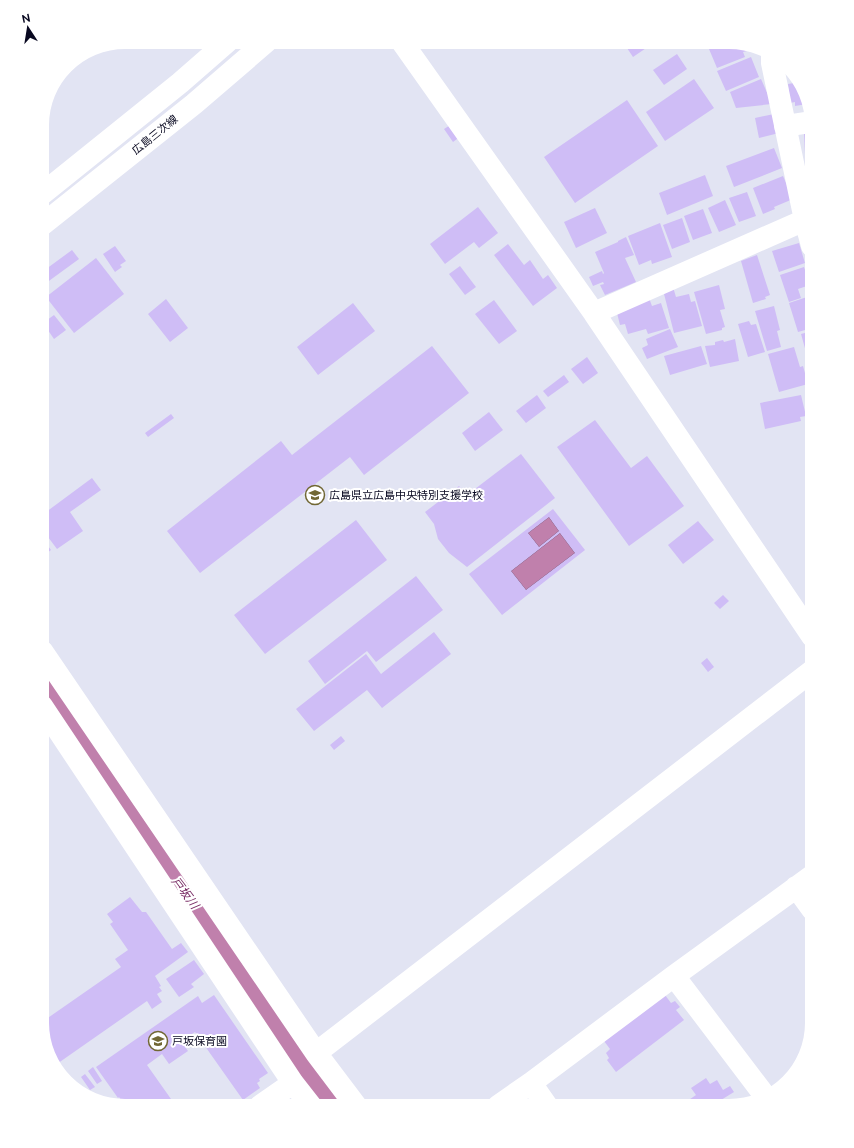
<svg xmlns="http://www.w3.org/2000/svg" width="854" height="1148" font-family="Raleway,'Noto Sans JP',sans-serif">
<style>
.water{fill:#c080ac;stroke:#895c82}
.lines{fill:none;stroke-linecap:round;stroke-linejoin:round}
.river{stroke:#c080ac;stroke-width:37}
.building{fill:#cfbdf6;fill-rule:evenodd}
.minor{stroke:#fff;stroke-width:22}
.major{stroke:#fff;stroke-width:22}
.labels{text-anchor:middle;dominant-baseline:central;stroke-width:4;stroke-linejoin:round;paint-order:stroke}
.street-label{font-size:11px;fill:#080820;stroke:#fff}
.poi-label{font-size:11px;fill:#080820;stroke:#fff;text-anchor:start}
.water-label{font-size:12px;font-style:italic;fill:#7a2e66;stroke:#fff}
</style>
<rect width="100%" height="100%" fill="#e2e4f3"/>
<path class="water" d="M 549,517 L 559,531 L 539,547 L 528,533 Z
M 560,533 L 575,553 L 526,590 L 511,571 Z"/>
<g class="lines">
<path class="river" d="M 42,676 L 82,745 L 148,842 L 229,951 L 335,1106"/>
</g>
<path class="building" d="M 623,42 L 655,42 L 633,57 Z
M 726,42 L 735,42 L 745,45 L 747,51 L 743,52 L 745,57 L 717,68 L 709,49 Z
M 677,54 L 687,69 L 664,85 L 653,70 Z
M 751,57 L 759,77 L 726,91 L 717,71 Z
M 694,79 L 714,108 L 665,141 L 646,112 Z
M 761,79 L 772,104 L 736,108 L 730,92 Z
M 800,82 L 807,104 L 795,106 L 795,102 L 790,103 L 788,84 Z
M 627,100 L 658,146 L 575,203 L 544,157 Z
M 774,114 L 779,133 L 759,138 L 755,118 Z
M 452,124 L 461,136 L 453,142 L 444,129 Z
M 804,133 L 812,133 L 812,154 L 805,154 Z
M 774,148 L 782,168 L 734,187 L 726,166 Z
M 705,175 L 713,196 L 667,215 L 659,193 Z
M 783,176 L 793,199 L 774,207 L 775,209 L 763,214 L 753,188 Z
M 747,192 L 756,216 L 739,222 L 729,198 Z
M 725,200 L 736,225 L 719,232 L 708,208 Z
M 478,207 L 498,233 L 479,248 L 474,242 L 445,264 L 430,244 Z
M 595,208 L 607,233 L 576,248 L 564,222 Z
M 703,209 L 712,233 L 693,240 L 684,216 Z
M 682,218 L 690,242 L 672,249 L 663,225 Z
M 660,223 L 672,257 L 652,264 L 651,260 L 639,265 L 628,236 Z
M 626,237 L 634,255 L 625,258 L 636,282 L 605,295 L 600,285 L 604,284 L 603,282 L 593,286 L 589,277 L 602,271 L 603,274 L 604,273 L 595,252 L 618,242 L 618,241 Z
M 799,243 L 805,263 L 779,272 L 772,251 Z
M 508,244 L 524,265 L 530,260 L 543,279 L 548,275 L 557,288 L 533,306 L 494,255 Z
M 115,246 L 126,261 L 120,265 L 122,267 L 115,272 L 103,254 Z
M 72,250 L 79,259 L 42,286 L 42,272 Z
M 757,255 L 770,295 L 765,297 L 766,299 L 753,303 L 741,261 Z
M 96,258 L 124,294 L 74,333 L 46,297 Z
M 460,266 L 476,287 L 465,295 L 449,274 Z
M 804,267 L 810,285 L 798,289 L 801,298 L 789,302 L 780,275 Z
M 719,285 L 725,309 L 720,310 L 725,327 L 722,328 L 722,330 L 706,334 L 694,292 Z
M 673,287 L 676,297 L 689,294 L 691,302 L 695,301 L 702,326 L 674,333 L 663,290 Z
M 807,297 L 809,302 L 812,301 L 812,328 L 798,332 L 789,303 Z
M 649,298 L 652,306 L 661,303 L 669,328 L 648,334 L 646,329 L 628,334 L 625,324 L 620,325 L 616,309 Z
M 166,299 L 188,328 L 170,342 L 148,314 Z
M 494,300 L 517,331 L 499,344 L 475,314 Z
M 353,303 L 375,331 L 318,375 L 297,347 Z
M 774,306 L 780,330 L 777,331 L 781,347 L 767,351 L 755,311 Z
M 54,315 L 66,330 L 54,339 L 43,323 Z
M 749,321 L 751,325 L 756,324 L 765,352 L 748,357 L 738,324 Z
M 670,329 L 678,347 L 647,359 L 642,348 L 648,345 L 646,339 Z
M 812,331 L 812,358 L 808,359 L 801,334 Z
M 735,339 L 739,361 L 710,367 L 705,346 L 715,345 L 715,342 L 723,340 L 724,342 Z
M 432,346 L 469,393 L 364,475 L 350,457 L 200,573 L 167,531 L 281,441 L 292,455 Z
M 701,346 L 707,364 L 670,375 L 664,356 Z
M 794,347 L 800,367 L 803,366 L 808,384 L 779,392 L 768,354 Z
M 587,357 L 598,373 L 583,384 L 571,369 Z
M 812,360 L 812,370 L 809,361 Z
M 564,375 L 569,382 L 548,397 L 543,391 Z
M 537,395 L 546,408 L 526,423 L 516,411 Z
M 801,395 L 806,416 L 800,417 L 801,421 L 765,429 L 760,403 Z
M 489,412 L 503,430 L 475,451 L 462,433 Z
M 171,414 L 174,418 L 148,437 L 145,433 Z
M 595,420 L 631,468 L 647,456 L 684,506 L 629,546 L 557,447 Z
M 521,454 L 555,498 L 467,567 L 449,553 L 438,539 L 434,524 L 425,512 L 459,486 L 467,495 Z
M 92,478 L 101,490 L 70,512 L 83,531 L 57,549 L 42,529 L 42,515 Z
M 553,509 L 585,550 L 502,615 L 469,574 ZM 549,517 L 559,531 L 539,547 L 528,533 ZM 560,533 L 575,553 L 526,590 L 511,571 Z
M 356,520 L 387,560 L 265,654 L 234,615 Z
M 698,521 L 714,540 L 683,564 L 668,545 Z
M 42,538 L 51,550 L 42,557 Z
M 416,576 L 443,610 L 376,662 L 367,651 L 325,684 L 308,661 Z
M 723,595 L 729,601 L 720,609 L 714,603 Z
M 434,632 L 451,654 L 382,708 L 367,690 L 314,731 L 296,709 L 366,654 L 381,674 Z
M 707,658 L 714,667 L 708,672 L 701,663 Z
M 341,736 L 345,741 L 334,750 L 330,745 Z
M 130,897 L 142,912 L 146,912 L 172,949 L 181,943 L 188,952 L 155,976 L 161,986 L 159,987 L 162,991 L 157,994 L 162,1002 L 152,1009 L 147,1001 L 54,1066 L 42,1022 L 121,967 L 115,959 L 128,950 L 110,924 L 113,922 L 107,914 Z
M 194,960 L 204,974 L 191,984 L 194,987 L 179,997 L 166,979 Z
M 214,995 L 268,1073 L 259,1079 L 260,1081 L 257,1083 L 260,1088 L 243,1100 L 195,1032 L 181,1041 L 188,1051 L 169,1064 L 162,1054 L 147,1065 L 171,1099 L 161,1106 L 125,1106 L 119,1097 L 118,1098 L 96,1067 L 198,996 L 202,1003 Z
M 665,995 L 671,1003 L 675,1001 L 680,1007 L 676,1010 L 684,1020 L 616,1072 L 607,1060 L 609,1058 L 606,1053 L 610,1049 L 604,1041 Z
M 93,1067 L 102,1081 L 97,1084 L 88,1071 Z
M 85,1074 L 95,1087 L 90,1090 L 81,1077 Z
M 706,1078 L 710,1084 L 717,1080 L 723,1090 L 730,1086 L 734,1092 L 721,1100 L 725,1105 L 680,1106 L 696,1095 L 691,1088 Z"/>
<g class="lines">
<path class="minor" d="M 402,42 L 594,313 L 812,636
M 772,55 L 772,63 L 805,220 L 812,246
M 785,126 L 811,122
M 594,313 L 805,220
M 42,651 L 316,1053 L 356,1106
M 42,706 L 293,1083 L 311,1106
M 796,887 L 812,909
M 674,976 L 765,1096
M 316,1053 L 812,671
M 531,1083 L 547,1106
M 260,1106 L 293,1083
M 498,1106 L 531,1083 L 674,976 L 812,876"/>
<path class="major" d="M 42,194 L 180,83 L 227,42
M 42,225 L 194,104 L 266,42"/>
</g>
<defs>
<symbol id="school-ring" viewBox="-11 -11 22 22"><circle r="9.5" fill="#fff" stroke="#716734" stroke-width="1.5"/><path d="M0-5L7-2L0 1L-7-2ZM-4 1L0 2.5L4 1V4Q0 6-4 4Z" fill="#716734"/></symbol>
</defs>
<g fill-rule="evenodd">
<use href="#school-ring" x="304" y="484" width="22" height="22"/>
<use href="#school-ring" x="147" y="1030" width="22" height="22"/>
</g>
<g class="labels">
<g class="street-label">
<text transform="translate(155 135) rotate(-39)">広島三次線</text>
</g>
<g class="poi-label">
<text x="329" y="495">広島県立広島中央特別支援学校</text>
<text x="172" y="1041">戸坂保育園</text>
</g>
<g class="water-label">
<text transform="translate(185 893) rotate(53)">戸坂川</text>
</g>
</g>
<path d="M0 0H854V1148H0ZM125 49H729A76 76 0 0 1 805 125V1023A76 76 0 0 1 729 1099H125A76 76 0 0 1 49 1023V125A76 76 0 0 1 125 49Z" fill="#fff" fill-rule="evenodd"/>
<g transform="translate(28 28) rotate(348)" stroke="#ffffff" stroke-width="3" paint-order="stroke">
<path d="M0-3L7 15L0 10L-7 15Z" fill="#080820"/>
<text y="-6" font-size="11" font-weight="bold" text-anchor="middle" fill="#080820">N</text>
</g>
</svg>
